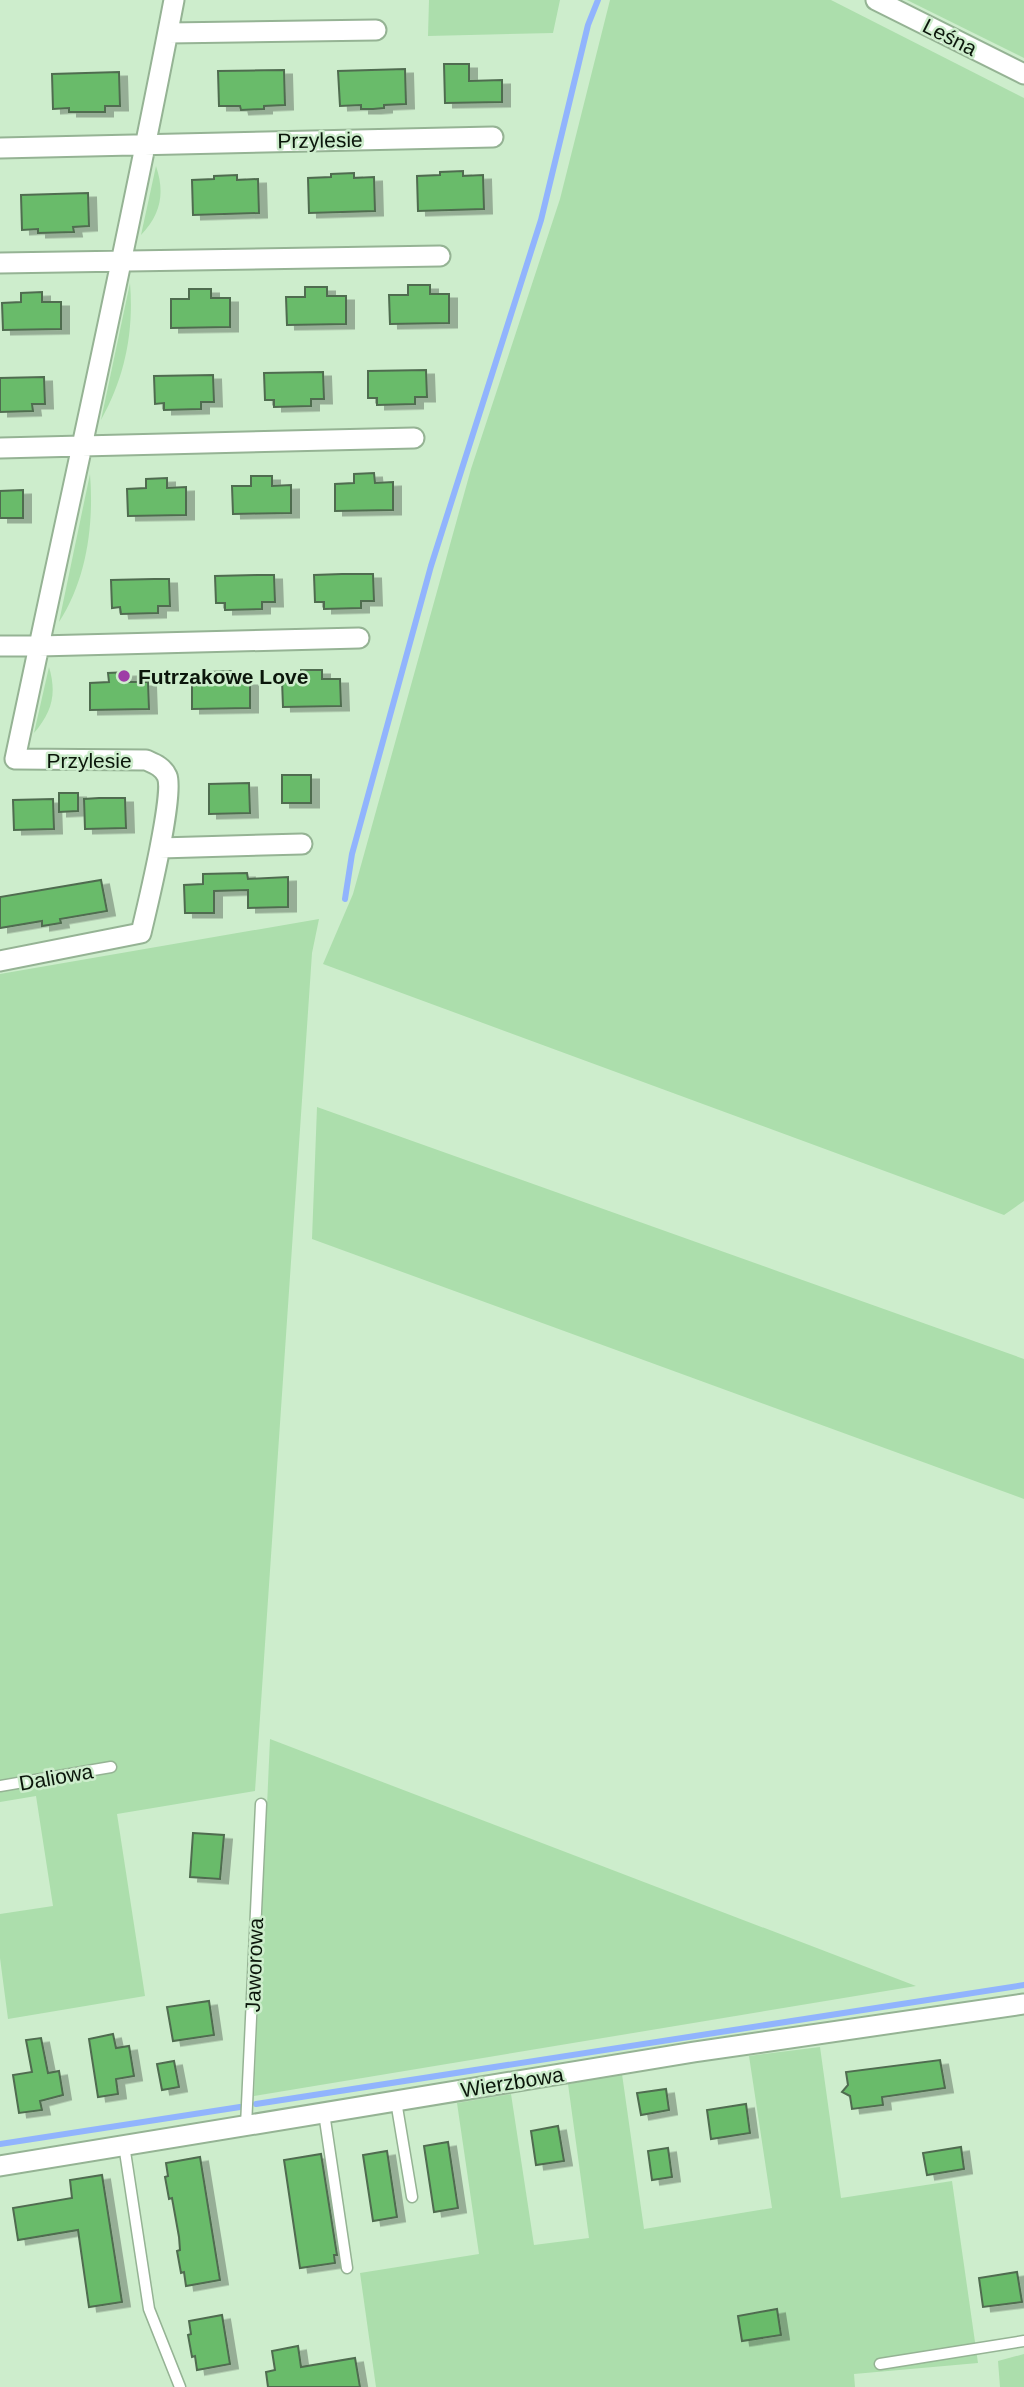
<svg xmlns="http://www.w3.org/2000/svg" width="1024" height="2387" font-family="Arial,sans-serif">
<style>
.green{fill:#acdeac}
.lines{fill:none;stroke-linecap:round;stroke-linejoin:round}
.stream{stroke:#91b4fd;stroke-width:6}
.building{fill:#69bb6b;stroke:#506c50;stroke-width:2;filter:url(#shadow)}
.lane-casing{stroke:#95b394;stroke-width:13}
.street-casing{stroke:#95b394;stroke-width:23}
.lane{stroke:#fff;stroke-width:10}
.street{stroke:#fff;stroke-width:19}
.poi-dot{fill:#9e3ea6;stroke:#cdedcc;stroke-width:2.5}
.labels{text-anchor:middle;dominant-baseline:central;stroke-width:5;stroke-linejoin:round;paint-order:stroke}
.street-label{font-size:21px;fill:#0b160b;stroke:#cdedcc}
.poi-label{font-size:21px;font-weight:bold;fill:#0b160b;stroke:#cdedcc;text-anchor:start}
</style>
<defs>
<filter id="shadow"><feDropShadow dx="8" dy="4.5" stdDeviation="0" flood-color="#0004"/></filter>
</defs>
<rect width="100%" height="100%" fill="#cdedcc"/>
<path class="green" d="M 429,0 L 560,0 L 553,33 L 428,36 Z
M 610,0 L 831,0 L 1024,98 L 1024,1201 L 1004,1215 L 323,964 L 353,894 L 471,469 L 560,199 Z
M 907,0 L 1024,0 L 1024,58 Z
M 156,166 C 165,193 161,214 141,235 Z
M 130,283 C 134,332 125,377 101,420 Z
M 90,474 C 94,524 87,579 59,622 Z
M 49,667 C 57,694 52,712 34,733 Z
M 319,919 L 312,953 L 255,1791 L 117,1814 L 145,1996 L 8,2019 L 0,1958 L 0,1914 L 53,1906 L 36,1796 L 0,1802 L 0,974 Z
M 317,1107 L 1024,1359 L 1024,1499 L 312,1239 Z
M 270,1739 L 916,1986 L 254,2096 Z
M 820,2047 L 841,2198 L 952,2181 L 978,2363 L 854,2374 L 855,2387 L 376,2387 L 360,2273 L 479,2254 L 457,2103 L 511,2094 L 534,2245 L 589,2238 L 568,2084 L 622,2074 L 644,2229 L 772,2208 L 749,2056 Z
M 1024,2354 L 1024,2387 L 1000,2387 L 998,2361 Z"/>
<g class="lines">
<path class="stream" d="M 345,899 L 352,854 L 431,566 L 541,220 L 588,25 L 598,0
M 256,2104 L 1024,1985
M 0,2144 L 240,2107"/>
</g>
<path class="building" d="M 444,64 L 469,64 L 469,81 L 502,80 L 502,102 L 445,103 Z
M 405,69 L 406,104 L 384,105 L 384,108 L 373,109 L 361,109 L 361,105 L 340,106 L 338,71 Z
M 284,70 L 285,105 L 264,106 L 264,109 L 241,110 L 240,106 L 219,106 L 218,71 Z
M 119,72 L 120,106 L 105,106 L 105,112 L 69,112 L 69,108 L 53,109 L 52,74 Z
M 463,171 L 463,176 L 483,175 L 484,209 L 418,211 L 417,176 L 440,175 L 440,172 Z
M 354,173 L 354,178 L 374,177 L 375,211 L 309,213 L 308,178 L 331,177 L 331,174 Z
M 237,175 L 237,180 L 258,179 L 259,213 L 193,215 L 192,180 L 214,179 L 214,176 Z
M 88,193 L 89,226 L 73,227 L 74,232 L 38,233 L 38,229 L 22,230 L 21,195 Z
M 408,285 L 430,285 L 430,294 L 449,294 L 449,323 L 390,324 L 389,295 L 408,295 Z
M 305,287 L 327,287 L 327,296 L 346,296 L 346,324 L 287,325 L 286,297 L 305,297 Z
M 189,289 L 211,289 L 211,298 L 230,298 L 230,327 L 171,328 L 171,299 L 189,299 Z
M 42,292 L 42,302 L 61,302 L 61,329 L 3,330 L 2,303 L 21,302 L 21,293 Z
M 426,370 L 427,397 L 415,397 L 415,404 L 377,405 L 377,398 L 368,398 L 368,371 Z
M 323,372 L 324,399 L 311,399 L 311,406 L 274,407 L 274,400 L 265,400 L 264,373 Z
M 213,375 L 214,402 L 201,402 L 201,409 L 164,410 L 164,403 L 155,404 L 154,376 Z
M 44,377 L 45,404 L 32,404 L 33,411 L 0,412 L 0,378 Z
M 374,473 L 375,483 L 393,482 L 393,510 L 335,511 L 335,484 L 354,483 L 354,474 Z
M 251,476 L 272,476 L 272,486 L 291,485 L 291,513 L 233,514 L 232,486 L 251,486 Z
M 167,478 L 167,488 L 186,487 L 186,515 L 128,516 L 127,489 L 146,488 L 146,479 Z
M 23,490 L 23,518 L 0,518 L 0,491 Z
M 342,574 L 373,574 L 374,601 L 361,601 L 361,608 L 324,609 L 324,602 L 315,602 L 314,575 Z
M 258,575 L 274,575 L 275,602 L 262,602 L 262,609 L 225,610 L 225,603 L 216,603 L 215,576 Z
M 154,579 L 169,579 L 170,606 L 158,606 L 158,613 L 121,614 L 120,607 L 112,608 L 111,580 Z
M 301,670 L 322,670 L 322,679 L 340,679 L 341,706 L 283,707 L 282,680 L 301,680 Z
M 231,671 L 231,681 L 250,681 L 250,708 L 192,709 L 192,682 L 211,681 L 210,672 Z
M 129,672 L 129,682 L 148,682 L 149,709 L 90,710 L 90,683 L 109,682 L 108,673 Z
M 282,775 L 311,775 L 311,803 L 282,803 Z
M 249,783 L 250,813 L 209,814 L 209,784 Z
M 59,793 L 78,793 L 78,811 L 59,812 Z
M 99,798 L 125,798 L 126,828 L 85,829 L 84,799 Z
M 53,799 L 54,829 L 14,830 L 13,800 Z
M 247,873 L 248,879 L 288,877 L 288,907 L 248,908 L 248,890 L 214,891 L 214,913 L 185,913 L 184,885 L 203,884 L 203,874 Z
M 101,880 L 107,911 L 60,919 L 61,923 L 42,926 L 42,921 L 0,928 L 0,897 Z
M 193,1833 L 224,1835 L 220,1879 L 190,1877 Z
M 209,2001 L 214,2035 L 173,2041 L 167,2007 Z
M 113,2034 L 116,2048 L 129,2046 L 134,2076 L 116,2079 L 118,2094 L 98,2097 L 89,2039 Z
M 41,2038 L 48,2073 L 59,2071 L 63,2095 L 40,2101 L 42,2110 L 19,2113 L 13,2075 L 32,2072 L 26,2040 Z
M 940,2060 L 945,2088 L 882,2097 L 883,2105 L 852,2109 L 850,2096 L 842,2092 L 848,2085 L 846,2072 Z
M 174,2061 L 179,2087 L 162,2090 L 157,2064 Z
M 666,2089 L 669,2110 L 641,2115 L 637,2093 Z
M 746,2104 L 750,2133 L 711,2139 L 707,2110 Z
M 558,2126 L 564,2161 L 536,2165 L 531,2131 Z
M 448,2142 L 458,2208 L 434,2212 L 424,2146 Z
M 961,2147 L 964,2169 L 927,2175 L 923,2153 Z
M 668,2148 L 672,2177 L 652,2180 L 648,2151 Z
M 387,2151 L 397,2217 L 373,2221 L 363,2155 Z
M 321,2154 L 337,2255 L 334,2255 L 335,2263 L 300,2268 L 284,2160 Z
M 200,2157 L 220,2280 L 186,2286 L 184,2272 L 181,2273 L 177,2251 L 180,2250 L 179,2237 L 172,2198 L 169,2199 L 165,2177 L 168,2176 L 166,2163 Z
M 102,2175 L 122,2302 L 89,2307 L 78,2230 L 18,2240 L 13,2208 L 72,2198 L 70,2180 Z
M 1017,2272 L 1022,2302 L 983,2307 L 979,2278 Z
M 777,2309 L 781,2335 L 742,2341 L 738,2316 Z
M 222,2315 L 230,2364 L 197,2370 L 195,2356 L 192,2357 L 188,2335 L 191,2334 L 189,2321 Z
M 298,2346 L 301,2367 L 355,2358 L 360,2387 L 268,2387 L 266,2372 L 275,2370 L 272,2351 Z"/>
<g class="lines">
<defs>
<path id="lane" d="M 0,1786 L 111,1767
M 396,2101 L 412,2197
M 324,2113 L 347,2268
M 246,2126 L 261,1804
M 124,2145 L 149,2309 L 180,2387
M 880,2364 L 1024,2341"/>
<path id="street" d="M 174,0 C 133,216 85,430 39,646 L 359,638
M 876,0 L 1024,74
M 168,33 L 376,30
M 0,148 L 493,137
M 0,263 L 440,256
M 0,448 L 414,438
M 0,646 L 39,646 L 15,759 L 146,760 C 155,764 163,767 167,776 C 175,793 147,908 141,933 L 0,961
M 160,848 L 302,844
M 0,2166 L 694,2052 L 1024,2004"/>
</defs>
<use href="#lane" class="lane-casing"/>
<use href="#street" class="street-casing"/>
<use href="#lane" class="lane"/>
<use href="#street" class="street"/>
</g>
<circle class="poi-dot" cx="124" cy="676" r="7"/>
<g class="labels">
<g class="street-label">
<text transform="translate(950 37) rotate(27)">Leśna</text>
<text transform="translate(320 140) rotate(-1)">Przylesie</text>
<text x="89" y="760">Przylesie</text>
<text transform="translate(56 1777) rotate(-10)">Daliowa</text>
<text transform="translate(254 1965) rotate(-88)">Jaworowa</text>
<text transform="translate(512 2082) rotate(-9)">Wierzbowa</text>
</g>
<g class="poi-label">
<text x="138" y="676">Futrzakowe Love</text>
</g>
</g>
</svg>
